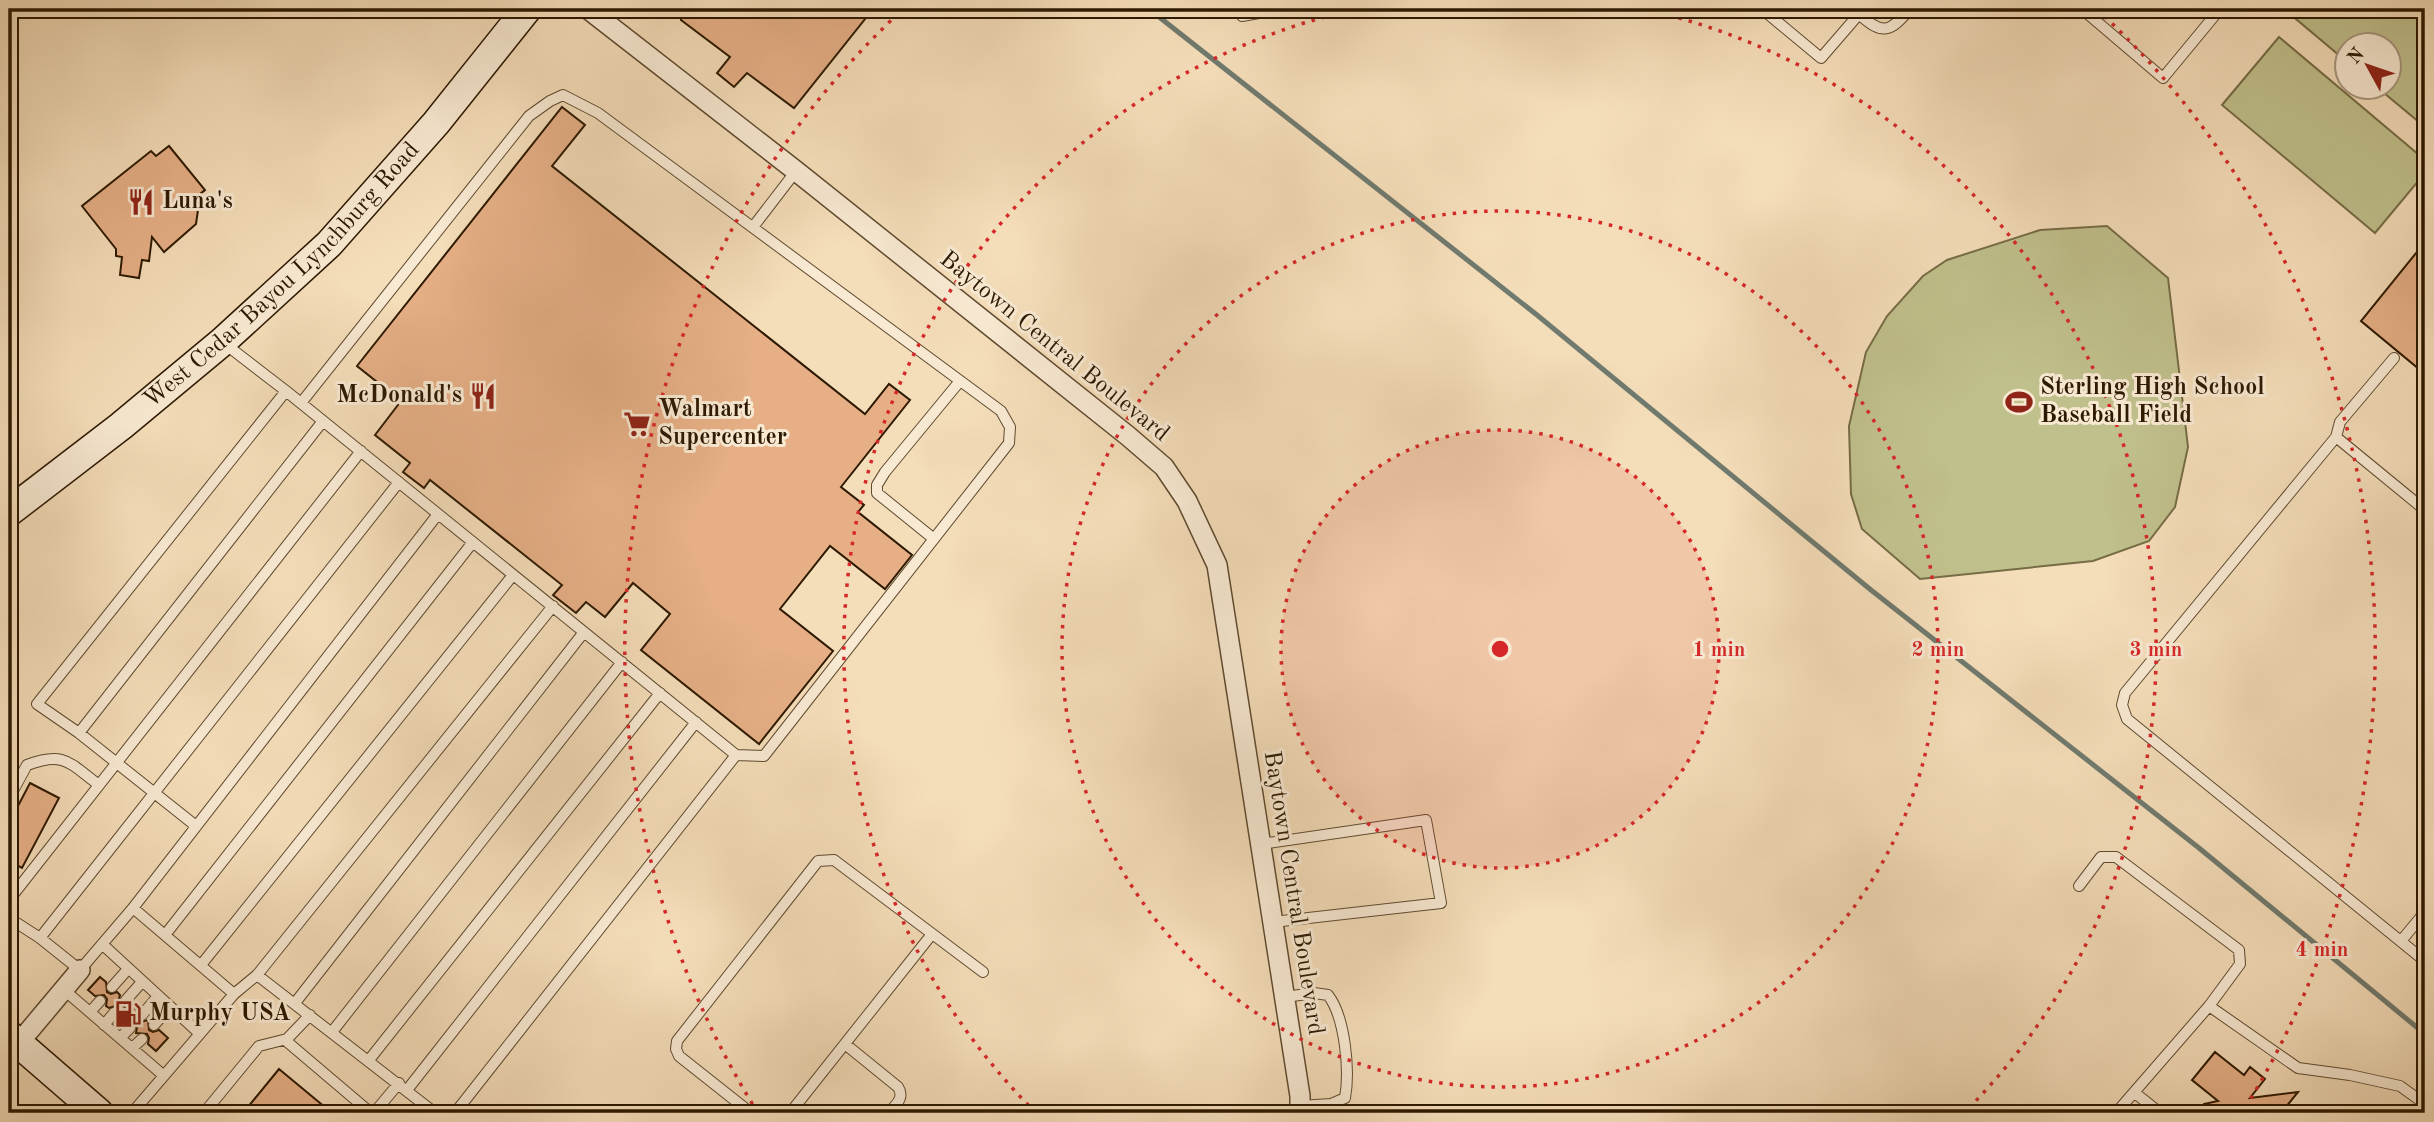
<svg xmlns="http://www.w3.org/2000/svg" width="2434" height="1122" font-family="'Old Standard TT',serif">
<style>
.green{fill:#c0c08c;stroke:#766c46;stroke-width:2}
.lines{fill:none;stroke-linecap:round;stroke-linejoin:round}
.stream{stroke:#707a6e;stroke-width:5}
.building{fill:#e6af86;stroke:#2d1901;stroke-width:2}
.service-casing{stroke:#5f4a2f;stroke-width:12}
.minor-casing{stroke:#5f4a2f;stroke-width:22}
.secondary-casing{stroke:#2d1901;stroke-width:31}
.service{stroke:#f8e9d2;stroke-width:10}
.minor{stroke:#f8e9d2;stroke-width:19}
.secondary{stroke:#f8e9d2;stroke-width:28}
.ring{fill:none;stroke:#d62828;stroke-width:3.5;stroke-dasharray:3.5 7}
.labels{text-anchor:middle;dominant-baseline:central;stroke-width:6;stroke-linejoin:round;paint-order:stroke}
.poi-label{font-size:24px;font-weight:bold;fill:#2d1901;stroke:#f8e9d2;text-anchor:start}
.street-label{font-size:24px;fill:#2d1901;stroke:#f8e9d2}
.centre{fill:#d62828;stroke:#f8e9d2;stroke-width:3.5}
.ring-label{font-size:21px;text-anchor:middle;font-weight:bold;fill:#d62828;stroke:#f8e9d2;stroke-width:6;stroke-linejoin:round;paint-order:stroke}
</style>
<rect width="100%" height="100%" fill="#f4ddb9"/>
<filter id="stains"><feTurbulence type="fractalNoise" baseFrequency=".00286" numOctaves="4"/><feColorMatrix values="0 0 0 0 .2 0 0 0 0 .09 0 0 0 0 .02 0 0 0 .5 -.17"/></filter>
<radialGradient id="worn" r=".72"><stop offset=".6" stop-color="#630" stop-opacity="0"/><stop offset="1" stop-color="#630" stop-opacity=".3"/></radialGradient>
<path class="green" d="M 2304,9 L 2423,9 L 2425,11 L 2425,127 L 2378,88 L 2388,88 L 2388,46 L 2346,46 L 2346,61 L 2296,19 Z
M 2279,37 L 2425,160 L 2425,173 L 2375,233 L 2222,105 Z
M 2107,226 L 2168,278 L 2188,447 L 2175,507 L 2149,541 L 2093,561 L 1920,579 L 1862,529 L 1851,494 L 1849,426 L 1866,352 L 1887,316 L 1923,276 L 1947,260 L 2040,230 Z"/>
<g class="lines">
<path class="stream" d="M 1149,9 L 1537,315 L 1871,590 L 2199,848 L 2425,1034"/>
</g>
<path class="building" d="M 681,9 L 873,9 L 794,108 L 747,73 L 734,87 L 717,73 L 730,57 L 681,20 Z
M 562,107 L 585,125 L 552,166 L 865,414 L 889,384 L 910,400 L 841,487 L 864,505 L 858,512 L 912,555 L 885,589 L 830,546 L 780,609 L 833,651 L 759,744 L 641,650 L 670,614 L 633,583 L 605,617 L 586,602 L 576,613 L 553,595 L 562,585 L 430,480 L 424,488 L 403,472 L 410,463 L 375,435 L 401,401 L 357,366 Z
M 169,146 L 205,190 L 195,198 L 198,210 L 196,224 L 164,252 L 152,237 L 149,261 L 142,260 L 139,278 L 120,275 L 122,257 L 116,256 L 116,249 L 82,206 L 151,151 L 156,156 Z
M 2425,242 L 2425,374 L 2361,321 Z
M 30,783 L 59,798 L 22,868 L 9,861 L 9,823 Z
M 100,977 L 106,982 L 107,992 L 111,994 L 117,992 L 120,995 L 119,999 L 121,1005 L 125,1007 L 131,1005 L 137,1010 L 135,1014 L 137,1020 L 141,1022 L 148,1020 L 149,1030 L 153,1032 L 159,1030 L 168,1038 L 156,1051 L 148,1044 L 149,1038 L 147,1034 L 136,1033 L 137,1027 L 135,1022 L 129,1021 L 125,1023 L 120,1018 L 121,1014 L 119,1008 L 115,1006 L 109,1008 L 106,1006 L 107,999 L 104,995 L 95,996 L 88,990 Z
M 2215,1052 L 2244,1075 L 2250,1067 L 2265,1079 L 2250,1098 L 2298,1092 L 2281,1113 L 2205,1113 L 2204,1104 L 2218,1101 L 2192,1080 Z
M 279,1069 L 332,1113 L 243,1113 Z"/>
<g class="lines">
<defs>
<path id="service" d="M 1241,9 L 1242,16 L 1282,9
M 1762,9 L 1821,58 L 1859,14 L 1853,9
M 2082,9 L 2163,78 L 2220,9
M 1859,14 C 1883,36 1890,32 1910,9
M 753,227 L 796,171
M 225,344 L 286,391
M 2394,358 L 2340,422 L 2336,437 L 2125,693 L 2122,705 L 2127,719 L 2425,961
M 301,403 L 529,116 L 550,101 L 563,95 L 598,113 L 1001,411 L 1010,427 L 1009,443 L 764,756 L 736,755
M 2336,437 L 2425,510
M 934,539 L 877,493 L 877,485 L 885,472 L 960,381
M 79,733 L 323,421
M 9,798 L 27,765 C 65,751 69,763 99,785
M 196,826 L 79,733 L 37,704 L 286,391 L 736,755 L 455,1113
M 1261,844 L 1426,820 L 1441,903 L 1273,922
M 2079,886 L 2101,857 L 2116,857 L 2239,950 L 2240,964 L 2209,1006
M 9,900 L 361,451
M 133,908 L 438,514
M 9,918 L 40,938 L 80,970 L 133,908 L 234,994 L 257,975 L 435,1113
M 165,935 L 473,542
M 40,938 L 399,482
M 2401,941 L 2425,912
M 102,944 L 199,1033
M 201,965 L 513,575
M 257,975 L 553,606
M 112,987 L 128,969
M 63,989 L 163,1075
M 1285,997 L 1314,993 L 1328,995 C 1345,1017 1350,1070 1345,1098 L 1331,1104 L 1300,1106
M 126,1000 L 142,982
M 295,1003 L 584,632
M 90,1012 L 100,1001
M 142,1015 L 158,996
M 104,1025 L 114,1013
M 154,1025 L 170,1007
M 332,1032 L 622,662
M 120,1038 L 130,1028
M 285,1040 L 371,1113
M 845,1044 L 898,1087 C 905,1098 896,1104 889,1113
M 132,1048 L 142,1039
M 369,1060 L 660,693
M 407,1090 L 696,722
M 2135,1093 L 2160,1113
M 132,1113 L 234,994
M 204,1113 L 259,1046 L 287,1039 L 310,1015
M 374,1113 L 399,1083
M 751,1113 L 679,1056 L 676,1049 L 677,1041 L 818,861 L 834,860 L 983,972
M 790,1113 L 932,934
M 2116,1113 L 2209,1006 L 2298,1068 L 2350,1075 L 2400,1086 L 2425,1104"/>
<path id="minor" d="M 588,9 L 796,171 L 1128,436 L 1164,467 L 1187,501 L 1217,565 L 1300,1096 L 1300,1113
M 18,1044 L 80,970"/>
<g id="secondary">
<path id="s1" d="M 9,512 L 121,426 L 222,342 L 329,244 L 436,123 L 527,9"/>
<path d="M 9,1035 L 99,1113"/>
</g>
</defs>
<use href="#service" class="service-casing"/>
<use href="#minor" class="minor-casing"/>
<use href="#secondary" class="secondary-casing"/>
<use href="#service" class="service"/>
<use href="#minor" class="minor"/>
<use href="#secondary" class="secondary"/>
</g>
<circle cx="1500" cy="649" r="219" fill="#d62828" fill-opacity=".12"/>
<g class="ring">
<circle cx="1500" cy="649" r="219"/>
<circle cx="1500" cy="649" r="438"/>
<path d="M1036 1113A656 656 0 0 1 1352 10M1648 10A656 656 0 0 1 1964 1113"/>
<path d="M758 1113A875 875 0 0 1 903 9M2097 9A875 875 0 0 1 2242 1113"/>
</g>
<defs>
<symbol id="restaurant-bare" viewBox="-9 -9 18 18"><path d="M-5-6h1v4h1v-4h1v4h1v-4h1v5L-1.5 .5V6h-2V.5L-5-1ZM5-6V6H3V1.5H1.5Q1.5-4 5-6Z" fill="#8f2418" stroke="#f8e9d2" stroke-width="2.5" paint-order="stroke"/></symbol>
<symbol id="stadium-bare" viewBox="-9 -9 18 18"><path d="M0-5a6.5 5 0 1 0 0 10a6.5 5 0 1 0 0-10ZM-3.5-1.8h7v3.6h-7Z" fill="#8f2418" stroke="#f8e9d2" stroke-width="2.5" paint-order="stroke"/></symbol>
<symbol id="supermarket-bare" viewBox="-9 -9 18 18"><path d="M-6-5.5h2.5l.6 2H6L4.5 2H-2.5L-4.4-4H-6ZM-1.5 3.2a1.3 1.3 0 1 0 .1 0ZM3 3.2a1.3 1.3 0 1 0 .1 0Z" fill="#8f2418" stroke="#f8e9d2" stroke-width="2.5" paint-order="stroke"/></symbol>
<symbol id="fuel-bare" viewBox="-9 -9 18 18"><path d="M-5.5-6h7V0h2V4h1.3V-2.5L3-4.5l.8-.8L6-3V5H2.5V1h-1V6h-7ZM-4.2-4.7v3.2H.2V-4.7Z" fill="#8f2418" stroke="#f8e9d2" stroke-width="2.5" paint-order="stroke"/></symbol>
</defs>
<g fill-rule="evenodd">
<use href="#restaurant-bare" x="122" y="183" width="38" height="38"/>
<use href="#restaurant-bare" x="464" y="377" width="38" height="38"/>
<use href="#stadium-bare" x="2000" y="383" width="38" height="38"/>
<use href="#supermarket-bare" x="618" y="405" width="38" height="38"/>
<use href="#fuel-bare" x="109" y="995" width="38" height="38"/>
</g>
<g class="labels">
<g class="poi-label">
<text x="162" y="202">Luna's</text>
<text x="2040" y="388">Sterling High School<tspan x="2040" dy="28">Baseball Field</tspan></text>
<text x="462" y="396" text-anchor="end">McDonald's</text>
<text x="658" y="410">Walmart<tspan x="658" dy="28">Supercenter</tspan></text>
<text x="149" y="1014">Murphy USA</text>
</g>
<g class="street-label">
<text stroke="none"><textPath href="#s1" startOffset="362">West Cedar Bayou Lynchburg Road</textPath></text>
<text transform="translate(1054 347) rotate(39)">Baytown Central Boulevard</text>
<text transform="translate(1293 893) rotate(81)">Baytown Central Boulevard</text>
</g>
</g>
<circle cx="1500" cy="649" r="10" class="centre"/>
<g class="ring-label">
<text x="1719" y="656">1 min</text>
<text x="1938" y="656">2 min</text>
<text x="2156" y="656">3 min</text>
<text x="2322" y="956">4 min</text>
</g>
<rect width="2434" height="1122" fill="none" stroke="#f4ddb9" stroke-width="35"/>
<rect x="10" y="10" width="2413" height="1101" fill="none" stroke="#2d1901" stroke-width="3.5"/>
<rect x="18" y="18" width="2399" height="1087" fill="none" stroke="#2d1901" stroke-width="2"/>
<g transform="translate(2368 66) rotate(310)"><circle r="33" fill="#f8e9d2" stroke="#a7967e" stroke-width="2"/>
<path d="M0-5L12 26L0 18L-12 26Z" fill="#8f2418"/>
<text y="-10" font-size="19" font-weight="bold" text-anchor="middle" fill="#2d1901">N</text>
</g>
<rect width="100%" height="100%" filter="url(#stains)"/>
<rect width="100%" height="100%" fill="url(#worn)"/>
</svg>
